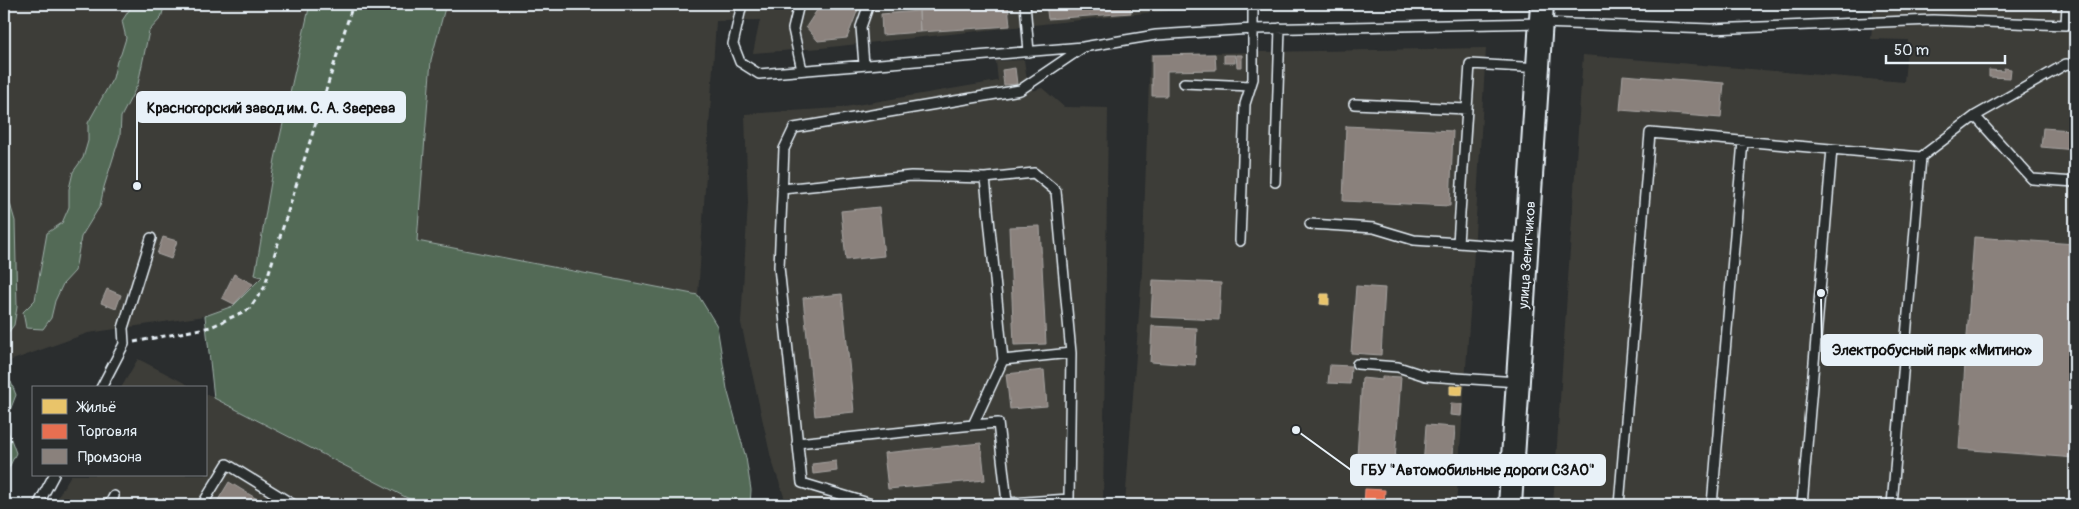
<svg xmlns="http://www.w3.org/2000/svg" width="2079" height="509" font-family="Pangolin,sans-serif">
<style>
.built{fill:#3e3e39}
.green{fill:#536a57;stroke:#9eaea8}
.homes{fill:#e9c46a;stroke:#e9d295}
.shops{fill:#e76f51;stroke:#e79683}
.industry{fill:#8a817c;stroke:#a6a3a1}
.lines{fill:none;stroke-linecap:round;stroke-linejoin:round}
.service-casing{stroke:#e8f1f8;stroke-width:12}
.tertiary-casing{stroke:#e8f1f8;stroke-width:26}
.path{stroke:#e8f1f8;stroke-width:3;stroke-dasharray:5 4;stroke-linecap:butt}
.service{stroke:#2a2d2e;stroke-width:9}
.tertiary{stroke:#2a2d2e;stroke-width:22}
.labels{text-anchor:middle;dominant-baseline:central;stroke-width:5;stroke-linejoin:round;paint-order:stroke}
.street-label{font-size:14px;fill:#e8f1f8;stroke:#2a2d2e}
.leader{fill:none;stroke:#e8f1f8;stroke-width:2}
.callout-dot{fill:#e8f1f8;stroke:#2a2d2e;stroke-width:2}
.callout{fill:#e8f1f8;stroke:#e8f1f8;stroke-width:2}
.callout-label{font-size:15px;text-anchor:middle;font-weight:bold;fill:#111}
</style>
<rect width="100%" height="100%" fill="#2a2d2e"/>
<filter id="ink" filterUnits="userSpaceOnUse"><feTurbulence type="fractalNoise" baseFrequency=".02" numOctaves="2"/><feDisplacementMap in="SourceGraphic" scale="10" xChannelSelector="R" yChannelSelector="G"/><feConvolveMatrix kernelMatrix="1 2 1 2 8 2 1 2 1" color-interpolation-filters="sRGB"/></filter>
<g filter="url(#ink)">
<path class="built" d="M 4,4 L 310,4 L 275,160 L 255,275 L 262,277 L 233,307 L 205,316 L 88,333 L 4,363 Z
M 446,4 L 1237,4 L 1238,7 L 1154,12 L 821,48 L 753,53 L 760,20 L 716,21 L 698,295 L 416,241 L 431,60 Z
M 1874,4 L 2075,4 L 2075,505 L 1553,505 L 1583,55 L 1904,82 L 1908,40 L 1871,39 Z
M 1486,48 L 1472,284 L 1456,505 L 1125,505 L 1142,272 L 1150,54 Z
M 1024,60 L 1026,74 L 1032,91 L 1042,88 L 1064,107 L 1108,108 L 1103,505 L 787,505 L 771,458 L 741,323 L 748,203 L 745,114 L 839,108 L 998,81 L 996,61 Z
M 138,359 L 194,388 L 121,388 Z
M 206,394 L 413,501 L 411,505 L 53,505 L 71,475 L 206,475 Z"/>
<path class="green" d="M 133,4 L 165,4 L 161,18 L 149,31 L 138,84 L 121,117 L 120,136 L 104,187 L 100,206 L 81,237 L 75,271 L 63,284 L 55,301 L 51,318 L 43,329 L 26,328 L 23,312 L 35,300 L 47,233 L 62,223 L 69,207 L 69,189 L 73,172 L 83,158 L 88,141 L 88,123 L 113,78 L 117,61 L 121,54 L 126,38 L 122,21 Z
M 310,4 L 446,4 L 431,60 L 417,241 L 698,295 L 717,326 L 727,389 L 746,458 L 751,490 L 750,505 L 411,505 L 413,501 L 214,398 L 205,316 L 233,306 L 262,277 L 255,275 L 275,159 Z
M 4,183 L 15,221 L 17,307 L 14,325 L 4,338 Z
M 4,382 L 11,382 L 16,395 L 5,423 L 16,453 L 4,478 Z"/>
<path class="homes" d="M 1321,294 L 1329,294 L 1329,305 L 1320,304 Z
M 1450,386 L 1463,386 L 1462,395 L 1450,394 Z"/>
<path class="shops" d="M 1365,489 L 1385,490 L 1384,505 L 1364,505 Z"/>
<path class="industry" d="M 821,4 L 860,4 L 847,38 L 818,41 L 806,27 Z
M 886,4 L 916,4 L 917,6 L 886,8 Z
M 935,4 L 1008,4 L 1010,26 L 920,32 L 919,11 L 936,10 Z
M 1046,4 L 1130,4 L 1131,13 L 1048,19 Z
M 919,11 L 920,32 L 882,35 L 881,14 Z
M 1215,54 L 1216,70 L 1167,71 L 1167,96 L 1152,96 L 1152,55 Z
M 1224,55 L 1235,55 L 1235,63 L 1224,63 Z
M 1236,55 L 1242,55 L 1242,67 L 1237,67 Z
M 1015,68 L 1017,84 L 1004,85 L 1002,70 Z
M 2004,68 L 2011,69 L 2010,78 L 1989,77 L 1989,70 L 2004,71 Z
M 1623,75 L 1724,83 L 1721,118 L 1620,110 Z
M 2075,96 L 2075,150 L 2041,147 L 2043,128 L 2072,130 Z
M 1346,126 L 1453,131 L 1450,206 L 1343,201 Z
M 879,207 L 884,256 L 846,260 L 841,211 Z
M 1040,226 L 1046,344 L 1014,345 L 1009,227 Z
M 163,237 L 177,241 L 171,259 L 157,254 Z
M 1974,237 L 2075,244 L 2075,458 L 1959,449 Z
M 234,274 L 253,284 L 234,304 L 222,298 Z
M 1153,280 L 1221,283 L 1219,320 L 1151,317 Z
M 1356,286 L 1385,288 L 1381,355 L 1351,353 Z
M 107,289 L 121,295 L 116,309 L 101,303 Z
M 842,294 L 854,412 L 815,416 L 803,298 Z
M 1152,326 L 1197,328 L 1195,365 L 1150,362 Z
M 1330,365 L 1351,366 L 1350,384 L 1328,383 Z
M 1044,370 L 1047,406 L 1010,409 L 1006,374 Z
M 1382,376 L 1401,377 L 1394,474 L 1356,472 L 1362,378 L 1382,380 Z
M 1451,403 L 1462,404 L 1461,416 L 1450,415 Z
M 1426,425 L 1455,427 L 1452,469 L 1423,467 Z
M 981,443 L 985,480 L 888,489 L 884,453 Z
M 836,461 L 837,471 L 813,474 L 812,464 Z
M 229,482 L 267,505 L 215,505 Z"/>
<g class="lines">
<defs>
<path id="service" d="M 742,4 L 733,44 L 740,62 L 759,74 L 1083,47 L 1156,35 L 1253,29 L 1541,23 L 1711,29 L 1933,20 L 2066,25 L 2067,4
M 799,4 L 793,29 L 802,70
M 1025,4 L 1029,52
M 864,65 L 861,27 L 869,4
M 1184,83 L 1251,86
M 1354,104 L 1467,109
M 1975,116 L 2032,179 L 2075,182
M 1921,157 L 1975,116 L 2066,64 L 2075,65
M 1275,182 L 1280,28
M 782,189 L 911,176 L 985,178 L 1003,360 L 973,425 L 797,443
M 1310,224 L 1374,228 L 1414,240 L 1458,243
M 1240,241 L 1245,104 L 1253,79 L 1253,4
M 1527,248 L 1458,243 L 1470,64 L 1539,68
M 1003,360 L 1071,353
M 1357,364 L 1398,367 L 1426,376 L 1518,382
M 101,388 L 124,344 L 123,328 L 151,238
M 973,425 L 998,423 L 1007,502
M 38,505 L 54,475
M 109,505 L 114,496
M 202,505 L 227,464 L 294,505
M 875,505 L 802,483 L 779,267 L 784,149 L 794,128 L 1020,90 L 1082,48
M 979,505 L 1069,499 L 1071,353 L 1056,191 L 1034,173 L 985,178
M 1619,505 L 1650,133 L 1921,157 L 1892,505
M 1712,505 L 1743,141
M 1802,505 L 1832,149"/>
<path id="tertiary" d="M 1510,505 L 1542,4"/>
</defs>
<use href="#service" class="service-casing"/>
<use href="#tertiary" class="tertiary-casing"/>
<path class="path" d="M 134,342 L 211,327 L 249,309 L 264,288 L 353,4"/>
<use href="#service" class="service"/>
<use href="#tertiary" class="tertiary"/>
</g>
</g>
<g class="labels">
<g class="street-label">
<text transform="translate(1527 255) rotate(-86)">улица Зенитчиков</text>
</g>
</g>
<path class="leader" d="M137 186L137 107M1821 293L1822 350M1296 430L1351 470"/>
<g class="callout-dot">
<circle cx="137" cy="186" r="5"/>
<circle cx="1821" cy="293" r="5"/>
<circle cx="1296" cy="430" r="5"/>
</g>
<g class="callout">
<rect x="137" y="92" width="268" height="30" rx="5"/>
<rect x="1822" y="335" width="220" height="30" rx="5"/>
<rect x="1351" y="455" width="254" height="30" rx="5"/>
</g>
<g class="callout-label">
<text x="271" y="113">Красногорский завод им. С. А. Зверева</text>
<text x="1932" y="355">Электробусный парк «Митино»</text>
<text x="1478" y="475">ГБУ "Автомобильные дороги СЗАО"</text>
</g>
<rect width="2079" height="509" fill="none" stroke="#2a2d2e" stroke-width="20"/>
<rect x="10" y="10" width="2059" height="489" fill="none" stroke="#e8f1f8" stroke-width="2" filter="url(#ink)"/>
<rect x="32" y="386" width="175" height="90" fill="#2a2d2e" stroke="#767b7f"/>
<rect x="42" y="399" width="25" height="15" fill="#e9c46a" stroke="#767b7f"/>
<text x="78" y="412" font-size="15" fill="#e8f1f8">Жильё</text>
<rect x="42" y="424" width="25" height="15" fill="#e76f51" stroke="#767b7f"/>
<text x="78" y="436" font-size="15" fill="#e8f1f8">Торговля</text>
<rect x="42" y="449" width="25" height="15" fill="#8a817c" stroke="#767b7f"/>
<text x="78" y="462" font-size="15" fill="#e8f1f8">Промзона</text>
<path d="M1886 55v8h119v-8" fill="none" stroke="#e8f1f8" stroke-width="2.5"/>
<text x="1894" y="55" font-size="15" fill="#e8f1f8" stroke="#2a2d2e" stroke-width="4" paint-order="stroke">50 m</text>
</svg>
